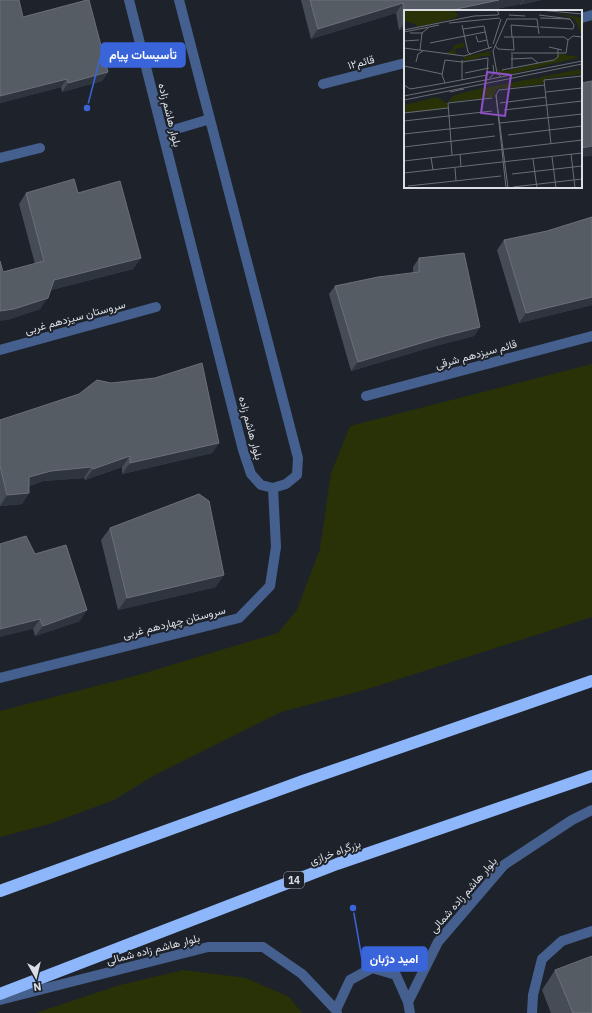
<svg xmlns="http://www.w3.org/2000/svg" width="592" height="1013" font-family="'IBM Plex Sans',Vazirmatn,sans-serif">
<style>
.green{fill:#293207}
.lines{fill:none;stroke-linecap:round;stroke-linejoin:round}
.minor{stroke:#45608e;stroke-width:10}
.highway{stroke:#8eb6fb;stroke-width:12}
.wall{fill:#464c55}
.shaded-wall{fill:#2f353e}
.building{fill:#565c64;stroke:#6b7078}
.labels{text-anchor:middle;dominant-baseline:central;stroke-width:4;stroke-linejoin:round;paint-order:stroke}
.shield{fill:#1e232b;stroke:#a2a6ac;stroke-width:1}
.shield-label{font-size:10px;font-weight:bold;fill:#dbdee4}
.street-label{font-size:11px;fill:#dbdee4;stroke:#1e232b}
.inset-road{fill:none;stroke:#6a6e75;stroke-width:1}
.view{fill:#8e50c6;fill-opacity:0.15;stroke:#8e50c6;stroke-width:2}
.inset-edge{fill:none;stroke:#dbdee4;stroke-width:2}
.leader{fill:none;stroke:#3a64da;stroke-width:1.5}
.callout-dot{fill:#3a64da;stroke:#1e232b;stroke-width:1.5}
.callout{fill:#3a64da;stroke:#3a64da;stroke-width:1.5}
.callout-label{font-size:12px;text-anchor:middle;font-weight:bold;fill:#fff}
</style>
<rect width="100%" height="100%" fill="#1e232b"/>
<path class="green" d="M 592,364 L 592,617 L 368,689 L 281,712 L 153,776 L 114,800 L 49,824 L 0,837 L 0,711 L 135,676 L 278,633 L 297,610 L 320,549 L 331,473 L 350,426 Z
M 184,970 L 246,978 L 289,997 L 302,1013 L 36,1013 L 120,985 Z"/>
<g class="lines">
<path class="minor" d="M 129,0 L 243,450 L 251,474 L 261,485 L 273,488 L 286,484 L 297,475 L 298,458 L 179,0
M 581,18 L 592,15
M 323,84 L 405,63
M 163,133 L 210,119
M 0,158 L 40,148
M 0,350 L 156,307
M 366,396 L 592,336
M 0,678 L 239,618 L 270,586 L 276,547 L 273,488
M 0,1000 L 208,947 L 263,947 L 302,974 L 336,1010 L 337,1013
M 336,1010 L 350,980 L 372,968 L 396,975 L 408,1002
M 410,1013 L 408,1002 L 438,942 L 504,865 L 572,820 L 592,810
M 532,1013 L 533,995 L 542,959 L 562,941 L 592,931"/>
<path class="highway" d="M 0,891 L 303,781 L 592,681
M 0,994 L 337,864 L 592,776"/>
</g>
<path class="wall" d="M 0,0 L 23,17 L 108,72 L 102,81 L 62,92 L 61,87 L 0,103 Z
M 301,0 L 541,0 L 520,5 L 520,4 L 487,11 L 405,11 L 405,28 L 399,30 L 396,13 L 311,39 Z
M 26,193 L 78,193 L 141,258 L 133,269 L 51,290 L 40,309 L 7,320 L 3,272 L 35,264 L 19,204 Z
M 592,217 L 592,305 L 519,323 L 497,250 L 504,240 L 547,231 Z
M 419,258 L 480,327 L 474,336 L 435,346 L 351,371 L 329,294 L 335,286 L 413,273 L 413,267 Z
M 0,420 L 219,443 L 212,453 L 122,474 L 122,467 L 85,480 L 84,478 L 43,481 L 29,486 L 29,493 L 22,504 L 0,506 Z
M 110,528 L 216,587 L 118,610 L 101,540 Z
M 35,554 L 80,621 L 35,636 L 33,629 Z
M 555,970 L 592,1013 L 551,1013 L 542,990 Z"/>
<path class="shaded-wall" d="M 499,0 L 523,0 L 520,4 L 487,11 L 447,11 Z
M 524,0 L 541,0 L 520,5 Z
M 403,3 L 396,13 L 311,39 L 318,29 Z
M 405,21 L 405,28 L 399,30 Z
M 108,72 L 102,81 L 62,92 L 68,83 Z
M 67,79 L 61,87 L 0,103 L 0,96 Z
M 592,146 L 592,156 L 581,157 L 581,148 Z
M 141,258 L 133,269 L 47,291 L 54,280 Z
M 592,297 L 592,305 L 519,323 L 526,313 Z
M 48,298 L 40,309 L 7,320 L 0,321 L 0,311 Z
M 480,327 L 474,336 L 435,346 L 351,371 L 358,362 L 441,337 Z
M 219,443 L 212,453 L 122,474 L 130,463 Z
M 130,456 L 122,467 L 85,480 L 93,469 Z
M 91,467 L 84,478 L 43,481 L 22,488 L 29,477 L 51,471 Z
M 29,493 L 22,504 L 0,506 L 7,495 Z
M 224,575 L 216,587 L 118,610 L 127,598 Z
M 87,610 L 80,621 L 35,636 L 43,626 Z
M 40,619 L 33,629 L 0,637 L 0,629 Z"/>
<path class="building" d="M 0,0 L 19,0 L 23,17 L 87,0 L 89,0 L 108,72 L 68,83 L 67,79 L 0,96 Z
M 310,0 L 499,0 L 447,11 L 405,11 L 405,14 L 403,3 L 318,29 Z
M 592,81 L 592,146 L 581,148 L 581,83 Z
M 74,179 L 78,193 L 120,181 L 141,258 L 54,280 L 48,298 L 14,309 L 0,311 L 0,261 L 3,272 L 44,261 L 26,193 Z
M 592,217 L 592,297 L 526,313 L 504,240 L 547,231 Z
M 464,253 L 480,327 L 441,337 L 358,362 L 335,286 L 378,277 L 419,272 L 419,258 Z
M 202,363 L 219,443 L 130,463 L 130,456 L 93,469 L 91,467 L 51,471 L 29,477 L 29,493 L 7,495 L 0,466 L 0,420 L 79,394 L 97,380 L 111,383 L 155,378 Z
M 199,494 L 209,501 L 224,575 L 127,598 L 110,528 Z
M 26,536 L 35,554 L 66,545 L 87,610 L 43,626 L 40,619 L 0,629 L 0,544 Z
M 592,956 L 592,1013 L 573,1013 L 555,970 Z"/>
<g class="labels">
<rect class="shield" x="284" y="872" width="20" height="16" rx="3"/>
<g class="shield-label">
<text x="294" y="880">14</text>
</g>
<g class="street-label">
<text transform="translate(361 62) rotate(-14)">قائم۱۲</text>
<text transform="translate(170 115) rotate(76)">بلوار هاشم زاده</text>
<text transform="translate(75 317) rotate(-15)">سروستان سیزدهم غربی</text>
<text transform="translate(476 354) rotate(-15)">قائم سیزدهم شرقی</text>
<text transform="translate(251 428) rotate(75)">بلوار هاشم زاده</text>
<text transform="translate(174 622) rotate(-14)">سروستان چهاردهم غربی</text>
<text transform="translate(335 852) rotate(-20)">بزرگراه خرازی</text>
<text transform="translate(463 895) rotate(-49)">بلوار هاشم زاده شمالی</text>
<text transform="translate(153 949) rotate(-14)">بلوار هاشم زاده شمالی</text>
</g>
</g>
<g transform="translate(404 10)">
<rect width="178" height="178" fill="#1e232b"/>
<path d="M 0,0 L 49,0 L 54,4 L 52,8 L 13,17 L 12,14 L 0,11 ZM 150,2 L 178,8 L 178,26 L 171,9 ZM 60,33 L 61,37 L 51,39 L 52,45 L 41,43 L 49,40 L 50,35 ZM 86,41 L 86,46 L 76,46 L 75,48 L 59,51 L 60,47 ZM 155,44 L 176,47 L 99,66 L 95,64 L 93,59 L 101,61 L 151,50 ZM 178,59 L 178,64 L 143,68 L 138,74 L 93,79 L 89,87 L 44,92 L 49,86 L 70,80 L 132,68 L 135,70 L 136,67 ZM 33,87 L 43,93 L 44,98 L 0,103 L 0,95 Z" fill="#293207"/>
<path class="inset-road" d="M 135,0 L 178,4M 105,5 L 121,6M 135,5 L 166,9 L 136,8M 45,13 L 96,8M 58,15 L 64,42 L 67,45M 136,17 L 169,19 L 170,15 L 166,9M 59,19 L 80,16 L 85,39M 0,20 L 70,6 L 93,5 L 95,4 L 93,0M 0,22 L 35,15M 6,23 L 18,23 L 24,18M 72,26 L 74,32 L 83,30M 100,27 L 160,27 L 164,30M 108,27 L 107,15 L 134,17M 109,27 L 110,40M 164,30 L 169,26 L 178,27M 0,31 L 15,30M 26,33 L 81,22M 89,34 L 97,9M 91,35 L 94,39 L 110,40M 145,37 L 158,40M 0,38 L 60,46 L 88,37M 16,40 L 18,23M 109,43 L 162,43 L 164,30M 107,49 L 128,48 L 134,53M 12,52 L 14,44 L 19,41M 0,56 L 38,64M 108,58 L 108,42M 98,60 L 150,50 L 154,47 L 154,39M 61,63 L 85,58M 0,67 L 0,75 L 6,79 L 24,76 L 41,73 L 83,65 L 84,48 L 58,52 L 41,50 L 38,65 L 41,73M 97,67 L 93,63 L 89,41 L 103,9 L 133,9 L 135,24M 86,68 L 90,63 L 89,55M 58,70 L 58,50M 46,82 L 60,79M 142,82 L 178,78M 92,85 L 95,80 L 141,75M 0,86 L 178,51M 0,90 L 178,54M 96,93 L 142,87M 100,100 L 178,91M 0,103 L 44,98M 0,111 L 88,101M 96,113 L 178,104M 0,124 L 90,114M 104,125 L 178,116M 147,134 L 140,70 L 178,66M 0,137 L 91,126M 56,144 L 57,157M 167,144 L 171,178M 48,145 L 44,93 L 88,88M 27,147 L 29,160M 148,147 L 152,178M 129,149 L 133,178M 0,151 L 178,130M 51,158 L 52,171M 0,163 L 178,143M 108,164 L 178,156M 4,176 L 97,166M 109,177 L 178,169M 102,178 L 92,85 L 104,178"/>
<path class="view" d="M 83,62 L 107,65 L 101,106 L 77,103 Z"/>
<rect width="178" height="178" class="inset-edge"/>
</g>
<path class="leader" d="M87 108L101 55M353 908L362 959"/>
<g class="callout-dot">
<circle cx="87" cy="108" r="4"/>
<circle cx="353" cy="908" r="4"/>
</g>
<g class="callout">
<rect x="101" y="43" width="84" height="24" rx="4"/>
<rect x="362" y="947" width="65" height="24" rx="4"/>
</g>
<g class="callout-label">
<text x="143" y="59">تأسیسات پیام</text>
<text x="394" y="963">امید دژبان</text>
</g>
<g transform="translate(36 977) rotate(172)" stroke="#1e232b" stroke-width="3" paint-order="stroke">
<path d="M0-3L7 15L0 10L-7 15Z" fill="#dbdee4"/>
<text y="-6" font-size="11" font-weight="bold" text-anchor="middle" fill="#dbdee4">N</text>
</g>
</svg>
